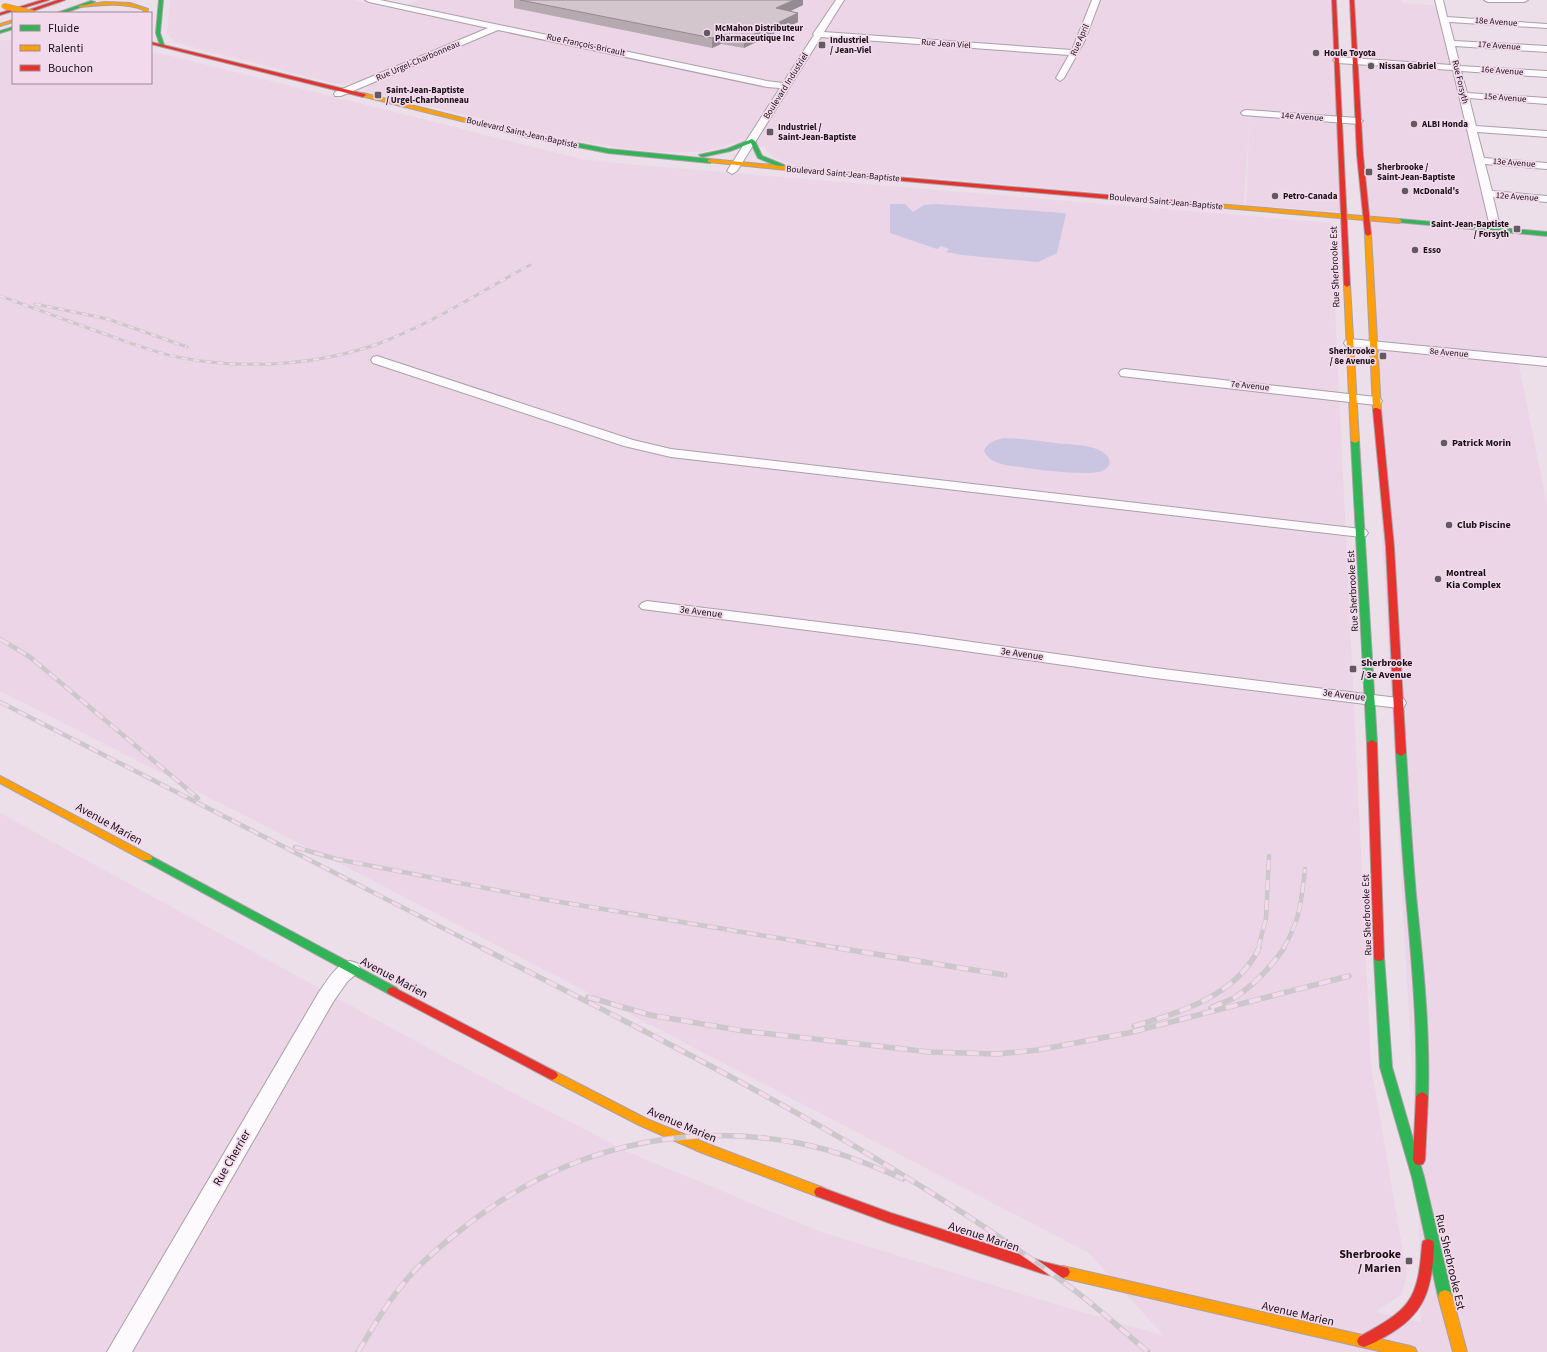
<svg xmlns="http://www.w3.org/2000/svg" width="1547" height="1352" font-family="'Source Sans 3',sans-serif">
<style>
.built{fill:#ebd5e7}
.water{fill:#cac6e1}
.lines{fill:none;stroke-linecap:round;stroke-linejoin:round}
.street-casing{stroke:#a9a0a8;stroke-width:2}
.fast-casing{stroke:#a9a0a8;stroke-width:2}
.slow-casing{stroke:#a9a0a8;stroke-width:2}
.jam-casing{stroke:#a9a0a8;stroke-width:2}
.street{fill:#fcfafc;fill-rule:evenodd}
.fast{fill:#30b455;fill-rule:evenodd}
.slow{fill:#ff9f0a;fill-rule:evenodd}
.jam{fill:#e5322d;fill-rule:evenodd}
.rail-far2-casing{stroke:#cbc7ca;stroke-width:3}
.rail-far1-casing{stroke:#cbc7ca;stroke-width:4.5}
.rail-casing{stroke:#cbc7ca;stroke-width:5.5}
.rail-far2{stroke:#f2d9ec;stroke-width:2;stroke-dasharray:6;stroke-linecap:butt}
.rail-far1{stroke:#f2d9ec;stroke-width:3;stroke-dasharray:10;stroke-linecap:butt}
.rail{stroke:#f2d9ec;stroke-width:4;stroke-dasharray:12;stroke-linecap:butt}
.slow-bridge-casing{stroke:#a9a0a8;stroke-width:6;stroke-linecap:butt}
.slow-bridge{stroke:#ff9f0a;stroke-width:5}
.wall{fill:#b6aab0}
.shaded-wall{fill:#948b90}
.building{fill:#d4c6cd;stroke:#948b90}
.poi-dot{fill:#635960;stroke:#f2d9ec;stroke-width:1.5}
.labels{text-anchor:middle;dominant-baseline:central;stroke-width:3.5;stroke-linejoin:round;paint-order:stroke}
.far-street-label{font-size:9px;fill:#191117;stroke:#f2d9ec}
.far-poi-label{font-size:9px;font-weight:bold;fill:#191117;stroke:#f2d9ec;text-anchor:start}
.street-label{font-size:10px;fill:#191117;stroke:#f2d9ec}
.poi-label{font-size:10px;font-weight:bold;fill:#191117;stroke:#f2d9ec;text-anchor:start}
.near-street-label{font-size:12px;fill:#191117;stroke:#f2d9ec}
.near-poi-label{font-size:12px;font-weight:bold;fill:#191117;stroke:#f2d9ec;text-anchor:end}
</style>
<rect width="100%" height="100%" fill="#ecdfe9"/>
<path class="built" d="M 170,0 L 353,0 L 395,9 L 419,0 L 1334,0 L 1344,212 L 1246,205 L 1250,109 L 1244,205 L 800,166 L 781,161 L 772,156 L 767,151 L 765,147 L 733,143 L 718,148 L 701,152 L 656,152 L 602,145 L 558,137 L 366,91 L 369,87 L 353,83 L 341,85 L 177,43 L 167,34 Z
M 1352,0 L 1402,0 L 1403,3 L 1440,6 L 1495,229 L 1547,237 L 1547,362 L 1518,360 L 1547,505 L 1547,1352 L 0,1352 L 0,813 L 448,1059 L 628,1152 L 818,1231 L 1038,1299 L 1164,1336 L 1089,1253 L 356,872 L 0,691 L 0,41 L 4,40 L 13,40 L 13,83 L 151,83 L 151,53 L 167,55 L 582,159 L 626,164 L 1331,223 L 1371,1066 L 1407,1274 L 1402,1294 L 1375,1312 L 1421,1322 L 1418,1177 Z"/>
<path class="water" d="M 890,204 L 905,204 L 913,212 L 924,205 L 937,204 L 1064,213 L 1066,214 L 1057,253 L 1038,262 L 962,255 L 946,252 L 949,249 L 941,246 L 937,249 L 890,233 Z
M 1004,438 C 1022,438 1039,441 1056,443 C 1070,445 1086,444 1099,450 C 1106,453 1114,461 1107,468 C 1097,480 1022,467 1005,465 C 995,462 988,460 984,451 C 987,442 996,440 1004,438 Z"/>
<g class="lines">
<defs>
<path id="street" d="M 365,0 L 380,0 L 767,81 L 783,83 L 814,35 L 813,34 L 836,0 L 844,0 L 824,32 L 1072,50 L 1092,0 L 1100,0 L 1085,40 L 1064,78 L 1060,81 L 1056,78 L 1069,55 L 821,37 L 737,171 L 732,174 L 727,171 L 780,88 L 767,87 L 498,30 L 341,96 L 335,96 L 334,94 L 335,92 L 488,28 L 369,2 Z
M 1435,0 L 1443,0 L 1447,17 L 1547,24 L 1547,28 L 1449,22 L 1454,41 L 1547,46 L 1547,52 L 1455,46 L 1460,66 L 1547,71 L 1547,77 L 1461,71 L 1467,93 L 1547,98 L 1547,104 L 1469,98 L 1476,126 L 1547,131 L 1547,137 L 1477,132 L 1484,158 L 1547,163 L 1547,169 L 1485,164 L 1492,191 L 1547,196 L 1547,202 L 1493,197 L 1502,235 L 1501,237 L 1497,238 L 1492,235 L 1453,70 L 1337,63 L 1333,60 L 1337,57 L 1451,65 Z
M 1484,0 L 1528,0 L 1524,2 L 1488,2 Z
M 1246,110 L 1358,118 L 1363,121 L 1358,124 L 1243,115 L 1241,113 L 1243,111 Z
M 1350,339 L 1547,358 L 1547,366 L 1346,346 L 1344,343 L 1346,340 Z
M 377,356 L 633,440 L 671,449 L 1361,529 L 1366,530 L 1368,533 L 1366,536 L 1361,537 L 671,457 L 624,446 L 373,363 L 371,360 L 373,357 Z
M 1125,369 L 1376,397 L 1380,398 L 1382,401 L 1380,404 L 1376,405 L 1121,376 L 1119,373 L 1121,370 Z
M 647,601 L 916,634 L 1155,668 L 1398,698 L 1404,699 L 1406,703 L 1404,707 L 1398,708 L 1155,678 L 916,644 L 642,609 L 639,606 L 642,603 Z
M 350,961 L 357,963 L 360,968 L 357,973 L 347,982 L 333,1002 L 132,1352 L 107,1352 L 319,992 C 328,980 335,965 350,961 Z"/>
<path id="fast" d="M 159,0 L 163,0 L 160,33 L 164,45 L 162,46 L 160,45 L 156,33 Z
M 91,1 L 95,2 L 64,13 L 57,13 Z
M 13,27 L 13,29 L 0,33 L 0,31 Z
M 529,134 L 608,149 L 710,159 L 713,161 L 710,163 L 608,153 L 527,137 L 527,135 Z
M 752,139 L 755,141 L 762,156 L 784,165 L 784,167 L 780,167 L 758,158 L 751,143 L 730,151 L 702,157 L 699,155 L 727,149 Z
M 1399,219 L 1547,232 L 1547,236 L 1397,222 L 1396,221 Z
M 1352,439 L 1358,439 L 1359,441 L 1377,743 L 1372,746 L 1367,743 L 1351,441 Z
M 1401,750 L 1406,753 C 1409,801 1412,848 1416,896 C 1423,963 1430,1030 1428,1097 L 1426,1100 L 1422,1102 L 1418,1100 L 1416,1097 C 1418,1030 1412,963 1406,896 C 1402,848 1399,801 1396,753 Z
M 147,854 L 397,988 L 399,991 L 397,994 L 393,995 L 389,994 L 143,860 L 142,858 L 143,856 Z
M 1379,953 L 1383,954 L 1384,957 L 1392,1067 L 1424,1177 L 1452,1296 L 1450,1300 L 1445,1302 L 1440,1300 L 1438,1296 L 1412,1177 L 1380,1067 L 1374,957 L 1375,954 Z"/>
<path id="slow" d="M 105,2 L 130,3 L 148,9 L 147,13 L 143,13 L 144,10 C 123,2 102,5 80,7 L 78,6 Z
M 13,20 L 13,22 L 0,26 L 0,24 Z
M 363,93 L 531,135 L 532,136 L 529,138 L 361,96 L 360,95 Z
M 710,159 L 895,177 L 898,179 L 895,181 L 708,162 L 708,160 Z
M 1191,202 L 1399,219 L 1402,221 L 1399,223 L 1189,205 L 1189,203 Z
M 1368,232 L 1371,234 L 1381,410 L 1377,412 L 1373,410 L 1365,234 Z
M 1347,283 L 1350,285 L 1359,441 L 1355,443 L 1351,441 L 1344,285 Z
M 0,776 L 151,856 L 152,858 L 151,860 L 143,860 L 0,783 Z
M 552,1070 L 647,1119 L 708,1144 L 824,1188 L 826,1192 L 824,1196 L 820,1197 L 816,1196 L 700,1152 L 639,1125 L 548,1078 L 546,1075 L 548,1072 Z
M 1063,1266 L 1410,1346 L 1415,1348 L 1417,1352 L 1383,1352 L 1063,1278 L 1058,1276 L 1056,1272 L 1058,1268 Z
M 1445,1290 L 1450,1292 L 1452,1296 L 1467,1352 L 1453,1352 L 1438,1296 L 1440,1292 Z"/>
<path id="jam" d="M 42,0 L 49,0 L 0,15 L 0,13 Z
M 58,0 L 65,0 L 27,13 L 20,13 Z
M 1332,0 L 1336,0 L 1350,285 L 1347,287 L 1344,285 Z
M 1350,0 L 1354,0 L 1363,155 L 1371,234 L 1368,236 L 1365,234 L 1357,155 Z
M 151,42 L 365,94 L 366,95 L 363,97 L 151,44 Z
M 895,177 L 1191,202 L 1194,204 L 1191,206 L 893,180 L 892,179 Z
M 1374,408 L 1377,408 L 1381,410 L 1394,547 L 1406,753 L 1401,756 L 1396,753 L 1386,547 L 1373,410 Z
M 1372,740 L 1377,743 L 1384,957 L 1383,960 L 1379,961 L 1375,960 L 1374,957 L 1367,743 Z
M 393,987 L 556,1072 L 558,1075 L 556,1078 L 552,1080 L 548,1078 L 389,994 L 387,991 L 389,988 Z
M 1422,1092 L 1426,1094 L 1428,1097 L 1425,1160 L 1423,1164 L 1419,1165 L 1415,1164 L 1413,1160 L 1416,1097 L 1418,1094 Z
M 820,1187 L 891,1213 L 1044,1262 L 1068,1268 L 1070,1272 L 1068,1276 L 1063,1278 L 1044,1274 L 889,1223 L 816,1196 L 814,1192 L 816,1188 Z
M 1428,1239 L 1433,1241 L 1434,1245 C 1432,1288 1426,1314 1386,1336 C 1379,1340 1372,1344 1364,1347 L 1359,1345 L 1357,1341 L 1359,1337 C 1408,1310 1418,1303 1422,1245 L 1423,1241 Z"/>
</defs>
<use href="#street" class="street-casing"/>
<use href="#fast" class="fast-casing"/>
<use href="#slow" class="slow-casing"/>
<use href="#jam" class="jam-casing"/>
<use href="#street" class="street"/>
<use href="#fast" class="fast"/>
<use href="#slow" class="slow"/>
<use href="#jam" class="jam"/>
<defs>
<path id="rail-far2" d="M 0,296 C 33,308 66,320 99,332 C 125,341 150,351 177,357 C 242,370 317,366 380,343 C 431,324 482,291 530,265
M 35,304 L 108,319 L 187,347"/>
<path id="rail-far1" d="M 0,639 L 30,657 L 198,798
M 0,702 L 484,949
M 295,847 L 336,859 L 542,899 L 845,949
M 1258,949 L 1266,918 L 1269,856
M 1283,949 C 1301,918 1301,902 1305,869"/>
<path id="rail" d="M 482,948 C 682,1050 885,1151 1066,1284 C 1095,1305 1121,1329 1148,1352
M 838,948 L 1005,975
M 588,997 L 650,1015 L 744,1031 L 930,1052 L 997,1054 L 1038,1050 L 1128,1033 L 1349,976
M 1211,1008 C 1218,1004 1226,1002 1234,998 C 1254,985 1271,967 1284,948
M 1134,1026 C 1181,1012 1236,996 1259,948
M 358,1352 C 373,1327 388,1301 408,1278 C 423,1260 443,1244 462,1229 C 559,1151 675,1120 798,1143 C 835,1150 869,1164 903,1179"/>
</defs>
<use href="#rail-far2" class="rail-far2-casing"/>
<use href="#rail-far1" class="rail-far1-casing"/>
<use href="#rail" class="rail-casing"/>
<use href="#rail-far2" class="rail-far2"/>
<use href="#rail-far1" class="rail-far1"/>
<use href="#rail" class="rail"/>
<defs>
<path id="slow-bridge" d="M 4,6 L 33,13"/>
</defs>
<use href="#slow-bridge" class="slow-bridge-casing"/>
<use href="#slow-bridge" class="slow-bridge"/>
</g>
<path class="wall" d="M 514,0 L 803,0 L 803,5 L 790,11 L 798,13 L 798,22 L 744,48 L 721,44 L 712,48 L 514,8 Z"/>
<path class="shaded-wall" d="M 794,0 L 803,0 L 803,5 L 776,18 L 776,8 Z
M 798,13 L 798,22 L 744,48 L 744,39 Z
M 721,34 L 721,44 L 712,48 L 712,38 Z"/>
<path class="building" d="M 520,0 L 794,0 L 776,8 L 798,13 L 744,39 L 721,34 L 712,38 Z"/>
<g class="poi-dot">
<circle cx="707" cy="33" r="4"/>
<rect x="818" y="41" width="8" height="8" rx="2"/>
<circle cx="1316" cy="53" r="4"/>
<circle cx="1371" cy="66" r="4"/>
<rect x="374" y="91" width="8" height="8" rx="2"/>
<circle cx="1414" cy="124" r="4"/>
<rect x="766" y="128" width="8" height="8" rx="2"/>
<rect x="1365" y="168" width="8" height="8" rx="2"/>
<circle cx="1405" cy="191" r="4"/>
<circle cx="1275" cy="196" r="4"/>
<rect x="1513" y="225" width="8" height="8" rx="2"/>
<circle cx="1415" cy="250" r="4"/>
<rect x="1379" y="352" width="8" height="8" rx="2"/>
<circle cx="1444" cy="443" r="4"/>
<circle cx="1449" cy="525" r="4"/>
<circle cx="1438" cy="579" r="4"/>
<rect x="1349" y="665" width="8" height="8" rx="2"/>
<rect x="1405" y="1257" width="8" height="8" rx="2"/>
</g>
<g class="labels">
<g class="far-street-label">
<text transform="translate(1496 22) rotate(4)">18e Avenue</text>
<text transform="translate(1080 40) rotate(-66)">Rue April</text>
<text transform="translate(946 44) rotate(4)">Rue Jean Viel</text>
<text transform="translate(586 45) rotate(12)">Rue François-Bricault</text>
<text transform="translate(1499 46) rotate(4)">17e Avenue</text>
<text transform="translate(418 61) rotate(-23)">Rue Urgel-Charbonneau</text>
<text transform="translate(1502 71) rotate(4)">16e Avenue</text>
<text transform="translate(1460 82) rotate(76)">Rue Forsyth</text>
<text transform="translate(786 86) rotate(-58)">Boulevard Industriel</text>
<text transform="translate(1505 98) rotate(4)">15e Avenue</text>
<text transform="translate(1302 117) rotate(4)">14e Avenue</text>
<text transform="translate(522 133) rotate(13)">Boulevard Saint-Jean-Baptiste</text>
<text transform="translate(1514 163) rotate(4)">13e Avenue</text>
<text transform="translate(843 174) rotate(5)">Boulevard Saint-Jean-Baptiste</text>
<text transform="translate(1517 197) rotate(4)">12e Avenue</text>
<text transform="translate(1166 202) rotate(5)">Boulevard Saint-Jean-Baptiste</text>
<text transform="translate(1449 353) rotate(5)">8e Avenue</text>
<text transform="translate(1250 386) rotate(6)">7e Avenue</text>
</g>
<g class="far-poi-label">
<text x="715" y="28">McMahon Distributeur<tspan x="715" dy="10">Pharmaceutique Inc</tspan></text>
<text x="830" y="40">Industriel<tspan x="830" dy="10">/ Jean-Viel</tspan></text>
<text x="1324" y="53">Houle Toyota</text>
<text x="1379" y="66">Nissan Gabriel</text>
<text x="386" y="90">Saint-Jean-Baptiste<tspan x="386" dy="10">/ Urgel-Charbonneau</tspan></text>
<text x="1422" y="124">ALBI Honda</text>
<text x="778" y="127">Industriel /<tspan x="778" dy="10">Saint-Jean-Baptiste</tspan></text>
<text x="1377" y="167">Sherbrooke /<tspan x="1377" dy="10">Saint-Jean-Baptiste</tspan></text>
<text x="1413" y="191">McDonald's</text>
<text x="1283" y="196">Petro-Canada</text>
<text x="1509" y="224" text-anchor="end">Saint-Jean-Baptiste<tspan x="1509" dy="10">/ Forsyth</tspan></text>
<text x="1423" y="250">Esso</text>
<text x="1375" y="351" text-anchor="end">Sherbrooke<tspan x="1375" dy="10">/ 8e Avenue</tspan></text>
</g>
<g class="street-label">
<text transform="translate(1335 267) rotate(-92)">Rue Sherbrooke Est</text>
<text transform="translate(1353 591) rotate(-93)">Rue Sherbrooke Est</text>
<text transform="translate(701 612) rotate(7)">3e Avenue</text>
<text transform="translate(1022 654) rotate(8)">3e Avenue</text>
<text transform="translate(1344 695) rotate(7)">3e Avenue</text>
<text transform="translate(1367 915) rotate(-92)">Rue Sherbrooke Est</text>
</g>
<g class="poi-label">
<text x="1452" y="443">Patrick Morin</text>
<text x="1457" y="525">Club Piscine</text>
<text x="1446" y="573">Montreal<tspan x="1446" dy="12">Kia Complex</tspan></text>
<text x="1361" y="663">Sherbrooke<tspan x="1361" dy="12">/ 3e Avenue</tspan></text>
</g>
<g class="near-street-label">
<text transform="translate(109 824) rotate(29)">Avenue Marien</text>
<text transform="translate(394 978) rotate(28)">Avenue Marien</text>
<text transform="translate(682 1125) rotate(23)">Avenue Marien</text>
<text transform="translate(232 1158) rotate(-60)">Rue Cherrier</text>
<text transform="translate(984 1237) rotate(18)">Avenue Marien</text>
<text transform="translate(1450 1262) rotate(77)">Rue Sherbrooke Est</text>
<text transform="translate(1298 1314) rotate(13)">Avenue Marien</text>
</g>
<g class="near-poi-label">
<text x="1401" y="1254">Sherbrooke<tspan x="1401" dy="14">/ Marien</tspan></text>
</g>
</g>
<rect x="12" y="12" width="140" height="72" fill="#f2d9ec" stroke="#9b8997"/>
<rect x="20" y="25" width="20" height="6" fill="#30b455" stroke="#9b8997"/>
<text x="48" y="32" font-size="12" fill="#191117">Fluide</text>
<rect x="20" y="45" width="20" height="6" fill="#ff9f0a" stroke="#9b8997"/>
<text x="48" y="52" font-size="12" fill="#191117">Ralenti</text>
<rect x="20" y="65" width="20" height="6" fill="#e5322d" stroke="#9b8997"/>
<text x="48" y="72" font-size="12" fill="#191117">Bouchon</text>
</svg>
